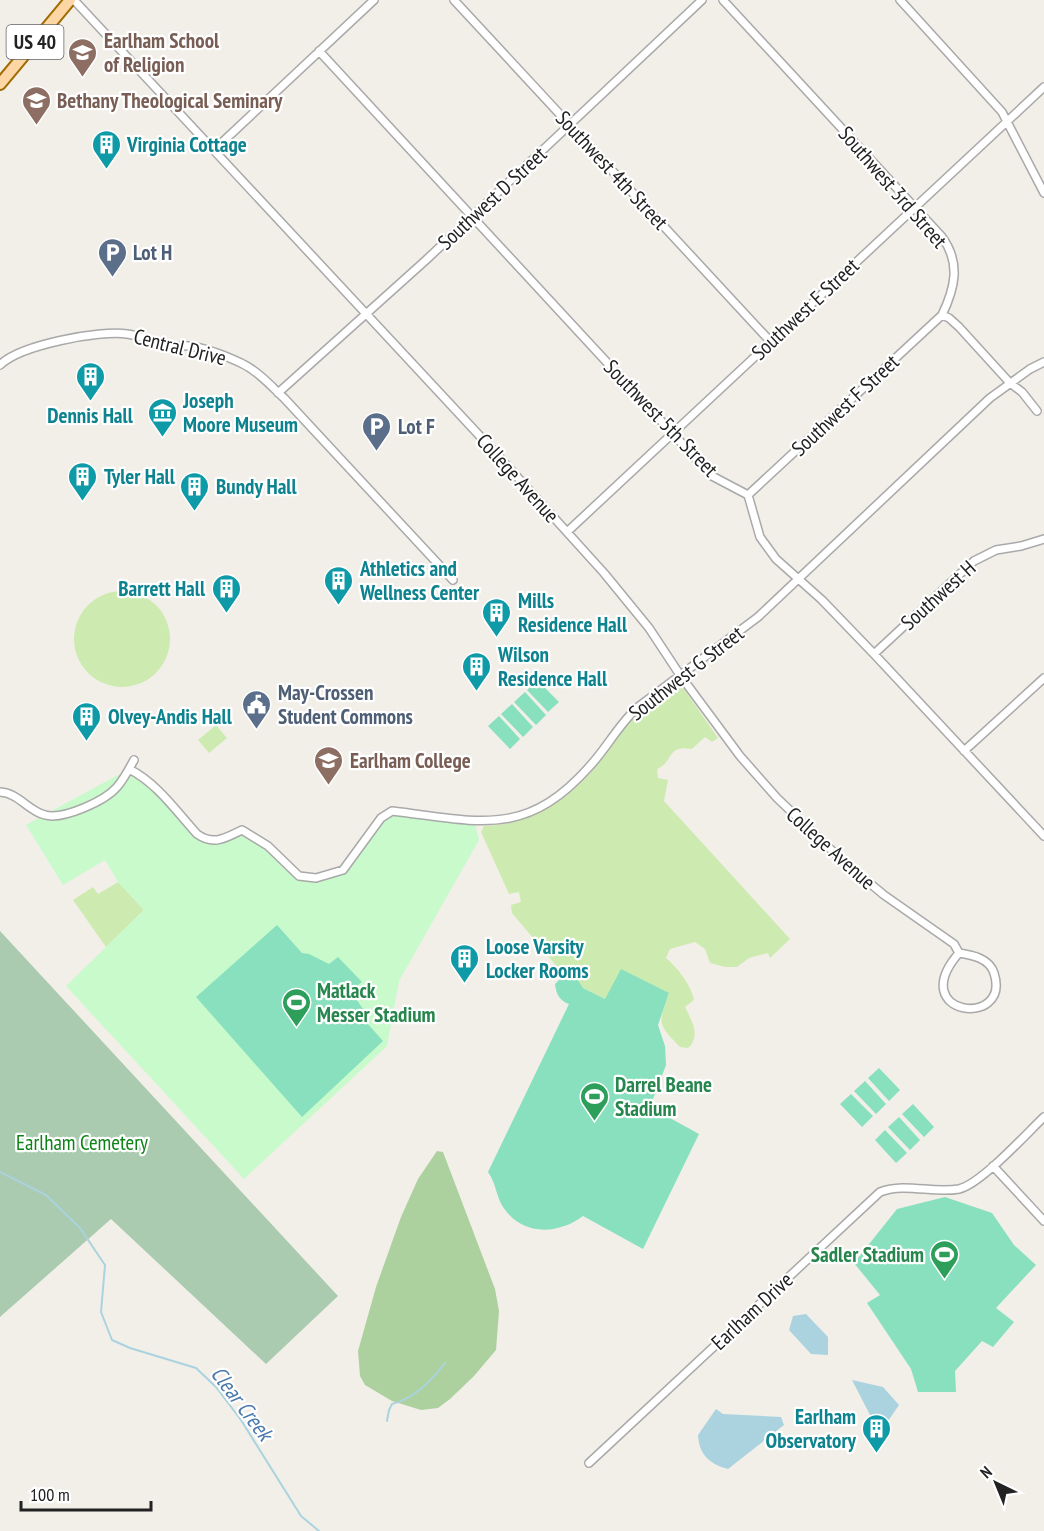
<svg xmlns="http://www.w3.org/2000/svg" width="1044" height="1531" font-family="'PT Sans Narrow',sans-serif">
<style>
.grass{fill:#cdebb0}
.forest{fill:#add19e}
.cemetery{fill:#aacbaf}
.park{fill:#c8facc}
.pitch{fill:#88e0be}
.water{fill:#aad3df}
.lines{fill:none;stroke-linecap:round;stroke-linejoin:round}
.stream{stroke:#aad3df;stroke-width:2}
.minor-casing{stroke:#a9a9a9;stroke-width:10}
.primary-casing{stroke:#a06b00;stroke-width:14}
.minor{stroke:#fff;stroke-width:7}
.primary{stroke:#fcd6a4;stroke-width:10}
.labels{text-anchor:middle;dominant-baseline:central;stroke-width:4.5;stroke-linejoin:round;paint-order:stroke}
.shield{fill:#fff;stroke:#646464;stroke-width:1.5}
.shield-label{font-size:20px;font-weight:bold;fill:#222}
.education-label{font-size:21px;font-weight:bold;fill:#785e54;stroke:#fff;text-anchor:start}
.culture-label{font-size:21px;font-weight:bold;fill:#0d838f;stroke:#fff;text-anchor:start}
.street-label{font-size:21px;fill:#222;stroke:#fff}
.service-label{font-size:21px;font-weight:bold;fill:#4e5e75;stroke:#fff;text-anchor:start}
.leisure-label{font-size:21px;font-weight:bold;fill:#27864d;stroke:#fff;text-anchor:start}
.park-label{font-size:21px;fill:#0c8416;stroke:#fff}
.water-label{font-size:22px;font-style:italic;fill:#4a7aab;stroke:#fff}
</style>
<rect width="100%" height="100%" fill="#f2efe9"/>
<path class="grass" d="M74 639a48 48 0 1 1 96 0a48 48 0 1 1-96 0Z
M 676,686 L 684,689 L 718,738 L 712,742 L 705,737 L 692,749 C 666,745 675,761 657,769 L 658,778 L 668,780 L 664,801 L 790,939 L 770,958 L 768,953 L 749,958 L 737,967 L 725,967 L 710,963 L 705,949 L 695,942 L 670,949 L 666,958 C 678,968 691,985 694,1000 L 685,1007 C 692,1021 701,1036 688,1048 L 680,1047 C 657,1023 658,1024 669,994 L 605,999 L 583,988 L 576,977 L 564,975 L 512,913 L 511,905 L 521,902 L 519,892 L 509,894 L 481,832 L 484,826 C 528,825 564,803 592,771 C 602,760 610,746 619,733 C 630,717 657,694 676,686 Z
M 216,725 L 227,738 L 209,753 L 198,740 Z
M 118,882 L 144,910 L 106,947 L 73,900 L 93,887 L 98,894 Z"/>
<path class="forest" d="M 437,1151 L 443,1152 L 495,1289 L 499,1311 L 496,1350 L 474,1376 L 450,1399 L 438,1408 L 421,1410 L 392,1401 L 365,1385 L 360,1376 L 358,1351 L 376,1287 L 401,1217 L 418,1179 Z"/>
<path class="cemetery" d="M 0,931 L 338,1296 L 266,1364 L 111,1219 L 0,1317 Z"/>
<path class="park" d="M 129,769 L 140,775 L 197,834 L 211,841 L 242,830 L 268,846 L 299,876 L 316,878 L 343,870 L 362,842 L 392,811 L 474,820 L 479,840 L 399,981 L 387,1046 L 244,1179 L 66,986 L 144,910 L 118,882 L 105,860 L 63,885 L 26,825 Z"/>
<path class="pitch" d="M 537,680 L 559,702 L 548,712 L 527,690 Z
M 525,692 L 546,715 L 536,725 L 514,702 Z
M 512,704 L 533,727 L 523,737 L 501,714 Z
M 499,716 L 520,739 L 510,749 L 488,726 Z
M 277,925 L 302,953 L 309,954 L 329,964 L 338,957 L 362,982 L 351,991 L 363,1009 L 359,1014 L 383,1041 L 302,1117 L 196,997 Z
M 621,969 L 669,993 L 658,1025 L 665,1046 L 666,1065 L 650,1107 L 699,1134 L 643,1249 L 583,1216 C 558,1235 522,1236 503,1207 C 496,1196 496,1183 488,1172 L 569,1004 C 560,1001 556,994 555,984 L 564,975 L 576,977 L 583,988 L 605,999 Z
M 879,1068 L 900,1090 L 889,1101 L 868,1078 Z
M 865,1081 L 886,1104 L 876,1114 L 854,1091 Z
M 851,1094 L 873,1116 L 862,1127 L 840,1104 Z
M 913,1104 L 934,1127 L 924,1137 L 902,1114 Z
M 899,1117 L 920,1140 L 910,1150 L 888,1127 Z
M 885,1130 L 907,1153 L 896,1163 L 875,1140 Z
M 945,1197 L 992,1213 L 1014,1245 L 1036,1265 L 996,1308 L 1014,1322 L 993,1347 L 982,1341 L 955,1371 L 956,1392 L 918,1392 L 911,1369 L 867,1303 L 880,1295 L 854,1263 L 897,1209 Z"/>
<path class="water" d="M 806,1314 L 828,1337 L 828,1355 L 811,1354 L 789,1330 L 793,1316 Z
M 852,1380 L 883,1387 L 899,1405 L 886,1424 L 870,1415 Z
M 716,1409 L 723,1414 L 781,1417 L 784,1425 L 728,1469 C 710,1464 699,1455 698,1435 Z"/>
<g class="lines">
<path class="stream" d="M 0,1172 L 46,1195 L 80,1228 L 105,1265 L 101,1312 L 112,1340 L 130,1348 L 196,1368 L 216,1387 L 241,1420 L 301,1516 L 319,1531
M 387,1421 L 389,1410 L 392,1404 C 415,1398 431,1381 445,1363"/>
<defs>
<path id="minor" d="M 74,0 L 491,448 L 604,573 L 649,628 L 680,675 L 740,756 L 777,798 L 843,861 L 884,895 L 954,944 L 959,953
M 454,0 L 770,341
M 723,0 L 942,237 C 961,263 955,288 942,315 L 748,495
M 900,0 L 1002,112 L 1044,193
M 319,51 L 712,476 L 748,495 L 760,537 L 776,559 L 822,600 L 874,654 L 1044,836
M 214,150 L 374,0
M 942,315 L 949,318 L 959,327 L 1010,383 L 1022,392 L 1037,411
M 0,365 C 20,345 99,330 127,334 C 142,336 156,343 171,346 C 177,347 183,345 189,346 C 206,348 226,356 241,363 C 258,371 271,386 284,398 L 453,580
M 278,393 L 426,260 L 702,0
M 567,532 L 1044,87
M 874,654 L 974,561 L 996,550 L 1021,546 L 1044,539
M 964,751 L 1044,678
M 129,769 C 157,783 176,811 197,834 C 214,846 225,838 242,830 L 268,846 L 299,876 L 316,878 L 343,870 L 381,818 L 392,811 C 477,821 525,839 589,767 C 607,748 618,725 638,707 L 758,617 L 990,398 L 1030,369 L 1044,362
M 0,792 C 19,793 28,811 45,815 C 63,820 105,801 117,787 C 124,779 129,769 134,760
M 959,953 C 972,955 989,958 994,973 C 1012,1029 904,1016 959,953 Z
M 993,1166 L 1044,1221
M 589,1463 L 880,1192 C 906,1182 932,1194 959,1189 C 981,1184 1026,1134 1044,1117"/>
<path id="primary" d="M 0,84 L 70,0"/>
</defs>
<use href="#minor" class="minor-casing"/>
<use href="#primary" class="primary-casing"/>
<use href="#minor" class="minor"/>
<use href="#primary" class="primary"/>
</g>
<defs>
<symbol id="university-pin" viewBox="-11 -11 22 30"><path d="M0 17L-7.5 6A9.5 9.5 0 1 1 7.5 6Z" fill="#8d6e63" stroke="#fff"/><path d="M0-5L7-2L0 1L-7-2ZM-4 1L0 2.5L4 1V4Q0 6-4 4Z" fill="#fff"/></symbol>
<symbol id="building-pin" viewBox="-11 -11 22 30"><path d="M0 17L-7.5 6A9.5 9.5 0 1 1 7.5 6Z" fill="#0f9aa8" stroke="#fff"/><path d="M-4-6H4V6H1V3H-1V6H-4ZM-2.5-4.3h1.7v1.8h-1.7ZM.8-4.3h1.7v1.8H.8ZM-2.5-1h1.7V.8h-1.7ZM.8-1h1.7V.8H.8Z" fill="#fff"/></symbol>
<symbol id="parking-pin" viewBox="-11 -11 22 30"><path d="M0 17L-7.5 6A9.5 9.5 0 1 1 7.5 6Z" fill="#5c6f8a" stroke="#fff"/><path d="M-3.5-5.5H1a3.5 3.5 0 0 1 0 7H-1V5.5H-3.5ZM-1-3.4V-.6H.8a1.4 1.4 0 0 0 0-2.8Z" fill="#fff"/></symbol>
<symbol id="museum-pin" viewBox="-11 -11 22 30"><path d="M0 17L-7.5 6A9.5 9.5 0 1 1 7.5 6Z" fill="#0f9aa8" stroke="#fff"/><path d="M0-6L6-3V-2H-6V-3ZM-5-1h2V3h-2ZM-1-1h2V3h-2ZM3-1h2V3H3ZM-6 4H6V6H-6Z" fill="#fff"/></symbol>
<symbol id="civic-pin" viewBox="-11 -11 22 30"><path d="M0 17L-7.5 6A9.5 9.5 0 1 1 7.5 6Z" fill="#5c6f8a" stroke="#fff"/><path d="M-.6-6.5H3V-4.5H.6V-3L4-1V1h2V6H-6V1h2V-1L-.6-3ZM-1.2 2.5V6h2.4V2.5Z" fill="#fff"/></symbol>
<symbol id="stadium-pin" viewBox="-11 -11 22 30"><path d="M0 17L-7.5 6A9.5 9.5 0 1 1 7.5 6Z" fill="#2e9e5b" stroke="#fff"/><path d="M0-5a6.5 5 0 1 0 0 10a6.5 5 0 1 0 0-10ZM-3.5-1.8h7v3.6h-7Z" fill="#fff"/></symbol>
</defs>
<g fill-rule="evenodd">
<use href="#university-pin" x="66" y="36" width="33" height="45"/>
<use href="#university-pin" x="20" y="84" width="33" height="45"/>
<use href="#building-pin" x="90" y="128" width="33" height="45"/>
<use href="#parking-pin" x="96" y="236" width="33" height="45"/>
<use href="#building-pin" x="74" y="360" width="33" height="45"/>
<use href="#museum-pin" x="146" y="396" width="33" height="45"/>
<use href="#parking-pin" x="360" y="410" width="33" height="45"/>
<use href="#building-pin" x="66" y="460" width="33" height="45"/>
<use href="#building-pin" x="178" y="470" width="33" height="45"/>
<use href="#building-pin" x="322" y="564" width="33" height="45"/>
<use href="#building-pin" x="210" y="572" width="33" height="45"/>
<use href="#building-pin" x="480" y="596" width="33" height="45"/>
<use href="#building-pin" x="460" y="650" width="33" height="45"/>
<use href="#civic-pin" x="240" y="688" width="33" height="45"/>
<use href="#building-pin" x="70" y="700" width="33" height="45"/>
<use href="#university-pin" x="312" y="744" width="33" height="45"/>
<use href="#building-pin" x="448" y="942" width="33" height="45"/>
<use href="#stadium-pin" x="280" y="986" width="33" height="45"/>
<use href="#stadium-pin" x="578" y="1080" width="33" height="45"/>
<use href="#stadium-pin" x="928" y="1238" width="33" height="45"/>
<use href="#building-pin" x="860" y="1412" width="33" height="45"/>
</g>
<g class="labels">
<rect class="shield" x="6.5" y="25" width="57" height="34" rx="4.5"/>
<g class="shield-label">
<text x="35" y="42">US 40</text>
</g>
<g class="education-label">
<text x="104" y="40">Earlham School<tspan x="104" dy="24">of Religion</tspan></text>
<text x="57" y="100">Bethany Theological Seminary</text>
<text x="350" y="760">Earlham College</text>
</g>
<g class="culture-label">
<text x="127" y="144">Virginia Cottage</text>
<text x="183" y="400">Joseph<tspan x="183" dy="24">Moore Museum</tspan></text>
<text x="90" y="415" text-anchor="middle">Dennis Hall</text>
<text x="104" y="476">Tyler Hall</text>
<text x="216" y="486">Bundy Hall</text>
<text x="360" y="568">Athletics and<tspan x="360" dy="24">Wellness Center</tspan></text>
<text x="205" y="588" text-anchor="end">Barrett Hall</text>
<text x="518" y="600">Mills<tspan x="518" dy="24">Residence Hall</tspan></text>
<text x="498" y="654">Wilson<tspan x="498" dy="24">Residence Hall</tspan></text>
<text x="108" y="716">Olvey-Andis Hall</text>
<text x="486" y="946">Loose Varsity<tspan x="486" dy="24">Locker Rooms</tspan></text>
<text x="856" y="1416" text-anchor="end">Earlham<tspan x="856" dy="24">Observatory</tspan></text>
</g>
<g class="street-label">
<text transform="translate(612 170) rotate(47)">Southwest 4th Street</text>
<text transform="translate(893 187) rotate(49)">Southwest 3rd Street</text>
<text transform="translate(492 198) rotate(-43)">Southwest D Street</text>
<text transform="translate(805 309) rotate(-43)">Southwest E Street</text>
<text transform="translate(180 347) rotate(14)">Central Drive</text>
<text transform="translate(845 405) rotate(-43)">Southwest F Street</text>
<text transform="translate(661 418) rotate(46)">Southwest 5th Street</text>
<text transform="translate(518 478) rotate(48)">College Avenue</text>
<text transform="translate(938 595) rotate(-42)">Southwest H</text>
<text transform="translate(686 673) rotate(-38)">Southwest G Street</text>
<text transform="translate(831 848) rotate(42)">College Avenue</text>
<text transform="translate(752 1311) rotate(-43)">Earlham Drive</text>
</g>
<g class="service-label">
<text x="133" y="252">Lot H</text>
<text x="398" y="426">Lot F</text>
<text x="278" y="692">May-Crossen<tspan x="278" dy="24">Student Commons</tspan></text>
</g>
<g class="leisure-label">
<text x="317" y="990">Matlack<tspan x="317" dy="24">Messer Stadium</tspan></text>
<text x="615" y="1084">Darrel Beane<tspan x="615" dy="24">Stadium</tspan></text>
<text x="924" y="1254" text-anchor="end">Sadler Stadium</text>
</g>
<g class="park-label">
<text x="82" y="1142">Earlham Cemetery</text>
</g>
<g class="water-label">
<text transform="translate(242 1403) rotate(53)">Clear Creek</text>
</g>
</g>
<g transform="translate(996 1483) rotate(317)" stroke="#ffffff" stroke-width="4.5" paint-order="stroke">
<path d="M0-4.5L10 22L0 15L-10 22Z" fill="#222222"/>
<text y="-9" font-size="16" font-weight="bold" text-anchor="middle" fill="#222222">N</text>
</g>
<path d="M21 1501v9h130v-9" fill="none" stroke="#222222" stroke-width="3"/>
<text x="30" y="1501" font-size="18" fill="#222222" stroke="#ffffff" stroke-width="4.5" paint-order="stroke">100 m</text>
</svg>
